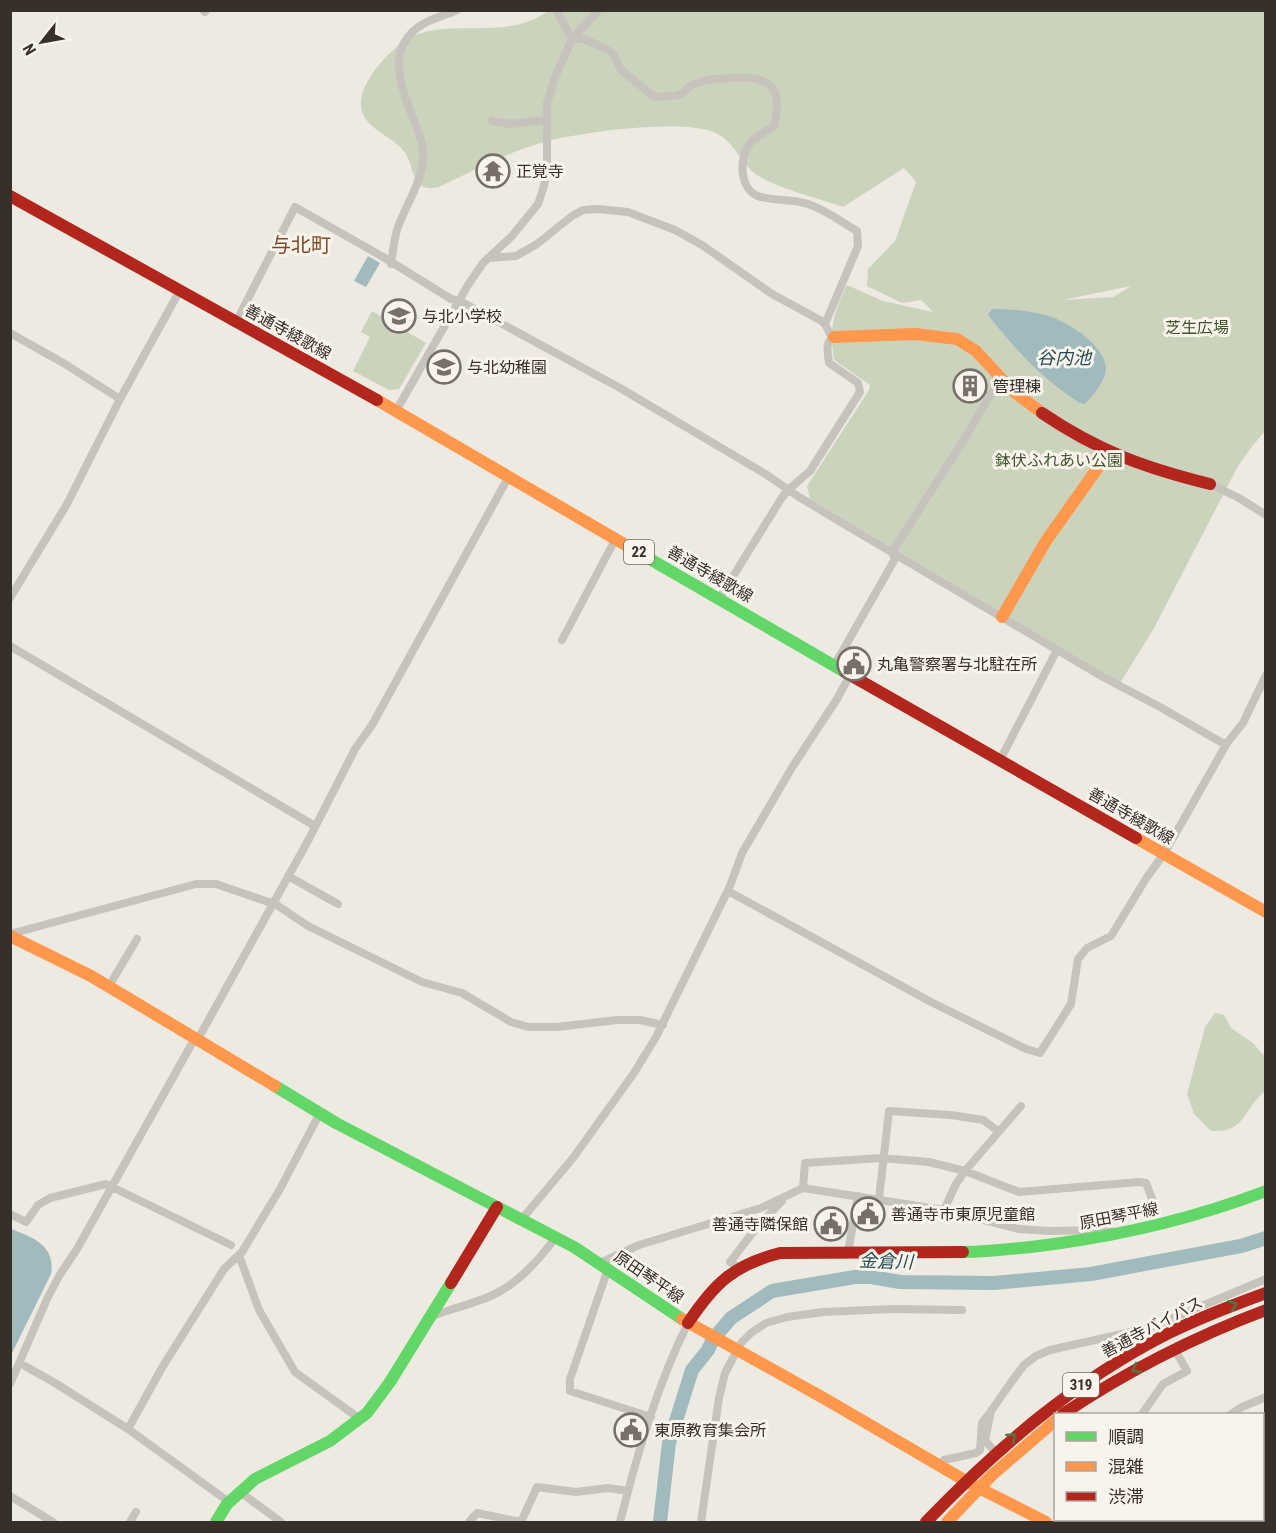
<svg xmlns="http://www.w3.org/2000/svg" width="1276" height="1533" font-family="'Roboto Condensed','Noto Sans JP',sans-serif">
<style>
.green{fill:#ccd3bd;fill-rule:evenodd}
.water{fill:#a0babd}
.lines{fill:none;stroke-linecap:round;stroke-linejoin:round}
.river{stroke:#a0babd;stroke-width:14}
.street{stroke:#c6c2bc;stroke-width:8}
.fast{stroke:#63d668;stroke-width:12}
.slow{stroke:#ff974d;stroke-width:12}
.jam{stroke:#b3261e;stroke-width:12}
.oneway{stroke:#4b7a46}
.labels{text-anchor:middle;dominant-baseline:central;stroke-width:6;stroke-linejoin:round;paint-order:stroke}
.shield{fill:#f9f4eb;stroke:#716a64;stroke-width:1.5}
.shield-label{font-size:15px;font-weight:bold;fill:#372f2a}
.poi-label{font-size:16px;fill:#372f2a;stroke:#f9f4eb;text-anchor:start}
.park-label{font-size:16px;fill:#42542f;stroke:#f9f4eb}
.street-label{font-size:16px;fill:#372f2a;stroke:#f9f4eb}
.water-label{font-size:18px;font-style:italic;fill:#224c56;stroke:#f9f4eb}
.quarter-label{font-size:20px;fill:#814828;stroke:#f9f4eb}
</style>
<rect width="100%" height="100%" fill="#edeae2"/>
<path class="green" d="M 548,11 L 1265,11 L 1265,431 L 1250,449 L 1237,468 L 1153,630 L 1120,683 L 810,499 L 807,486 L 869,390 L 870,385 L 834,360 C 829,328 833,314 847,285 L 883,301 L 933,312 L 921,300 L 902,303 L 867,286 L 868,269 L 895,241 L 916,182 L 904,168 L 843,207 C 820,199 776,188 757,175 C 741,164 734,141 716,133 C 684,118 580,132 544,142 C 508,152 473,171 439,187 C 408,194 417,166 403,150 C 393,138 374,132 365,118 C 349,93 384,56 403,42 C 443,14 502,44 548,11 ZM 1131,286 L 1113,297 L 1063,300 Z
M 372,311 L 426,343 L 399,389 L 389,390 L 353,371 L 370,337 L 361,332 Z
M 1215,1013 L 1224,1015 L 1231,1028 L 1253,1043 L 1265,1057 L 1265,1091 C 1242,1110 1246,1133 1211,1131 L 1194,1114 L 1187,1094 L 1205,1027 Z"/>
<path class="water" d="M 368,256 L 380,263 L 366,287 L 354,281 Z
M 992,309 C 1010,309 1034,311 1051,317 C 1070,323 1106,347 1106,369 C 1105,382 1093,395 1085,404 L 1080,403 C 1043,380 1015,349 988,315 Z
M 11,1229 C 33,1237 56,1246 51,1274 L 11,1355 Z"/>
<g class="lines">
<path class="river" d="M 660,1522 L 669,1443 L 692,1370 L 708,1350 L 713,1339 L 731,1318 L 772,1291 L 855,1277 L 871,1277 L 900,1282 L 994,1283 L 1091,1274 L 1241,1246 L 1266,1238"/>
<path class="street" d="M 203,10 L 205,12
M 556,10 L 572,39 L 584,39 L 608,50 L 613,54 L 622,71 L 655,97 C 662,96 672,97 679,95 C 684,93 688,86 694,84 C 707,79 721,78 735,78 C 773,76 783,90 774,126 C 767,131 757,136 751,142 C 738,157 739,192 761,197 C 776,201 793,199 808,204 C 826,210 840,221 857,231 L 858,246 L 825,324
M 492,121 L 511,124 L 547,120
M 488,258 L 516,256 L 537,244 L 572,216 L 583,210 L 598,209 L 628,212 L 675,230 L 702,245 L 772,294 L 820,320 L 825,324 L 832,338
M 391,264 C 393,252 394,238 398,227 C 406,205 422,182 423,158 C 424,143 418,132 413,118 C 400,84 385,47 423,24 C 433,18 446,15 457,10
M 236,322 L 295,207 L 385,258 L 451,299 L 460,301 L 620,388 L 767,475 L 799,497 L 849,527 L 1103,677 L 1160,707 L 1226,745
M 10,333 L 65,364 L 120,399
M 396,411 L 468,285 L 483,263 L 512,236 L 538,204 L 544,186 L 547,162 L 547,103 L 555,77 L 572,39 L 599,10
M 1210,484 L 1239,498 L 1266,515
M 892,552 L 960,446 L 1001,377
M 10,598 L 67,504 L 120,399 L 180,290
M 719,599 L 781,499 L 788,490 L 810,471 L 860,392 L 858,383 L 829,363 C 828,352 824,343 834,337
M 562,640 L 616,538
M 10,646 L 315,826
M 834,666 L 895,559 L 892,552
M 1000,760 L 1057,650
M 288,876 L 338,904
M 728,891 L 931,1002 L 1026,1049 L 1040,1053 L 1071,1004 L 1078,959 L 1087,948 L 1111,936 L 1147,877 L 1164,854 L 1227,743 L 1243,723 L 1266,675
M 10,934 L 196,884 L 216,884 L 277,905 L 308,926 L 422,982 L 462,993 L 511,1022 L 528,1027 L 557,1027 L 617,1020 L 640,1020 L 663,1025
M 109,986 L 137,939
M 198,1039 L 309,839 L 355,749 L 372,725 L 509,476
M 803,1188 L 805,1163 L 881,1158 L 929,1162 L 965,1171 L 1019,1192 L 1139,1182 L 1146,1183 L 1154,1204
M 879,1199 L 889,1111 L 951,1115 L 983,1120 L 998,1131
M 944,1210 L 956,1184 L 965,1171 L 1021,1106
M 10,1214 L 26,1222 L 38,1205 L 50,1198 L 106,1184 L 231,1245
M 521,1220 L 573,1158 L 634,1073 L 656,1037 L 730,886 L 742,853 L 793,766 L 837,699 L 850,675
M 848,1252 L 858,1196
M 239,1255 L 259,1310 L 295,1372 L 360,1419
M 600,1263 L 639,1245 L 761,1208 L 803,1188 L 944,1210 L 1018,1229 L 1050,1231 L 1110,1230
M 738,1267 L 730,1262 L 757,1227 L 782,1201
M 608,1269 L 570,1379 L 570,1391 L 651,1417
M 430,1317 C 450,1309 473,1304 493,1295 C 517,1284 540,1259 555,1238
M 25,1366 L 55,1383 L 128,1429 L 229,1502
M 10,1384 L 47,1299 L 59,1276 L 77,1249 L 195,1038
M 1142,1414 L 1163,1384 L 1187,1371 L 1178,1355 L 1172,1349
M 1231,1414 L 1242,1407 L 1266,1397
M 128,1429 L 163,1366 L 224,1269 L 242,1252 L 280,1189 L 320,1113
M 995,1452 L 985,1440 L 991,1411 L 1012,1381 L 1024,1365 L 1036,1356 L 1050,1350 L 1149,1328 L 1266,1279
M 939,1466 L 944,1460 L 976,1453 L 980,1450 L 982,1423 L 989,1414
M 240,1492 L 281,1522
M 10,1496 L 53,1522
M 130,1522 L 136,1512
M 469,1522 L 477,1513 L 521,1522 L 537,1487 L 576,1492 L 608,1488 L 628,1491
M 620,1522 C 637,1455 657,1385 688,1323
M 701,1522 L 719,1398 L 725,1373 L 741,1343 L 751,1333 L 766,1323 L 787,1317 L 823,1312 L 893,1309 L 962,1310
M 1084,1522 L 1086,1520
M 1142,1522 L 1144,1520"/>
<path class="fast" d="M 636,551 L 845,672
M 275,1086 L 336,1123 L 574,1247 L 682,1319
M 963,1252 C 994,1252 1023,1248 1054,1244 C 1129,1234 1195,1218 1266,1191
M 216,1522 L 227,1504 L 255,1479 L 330,1441 L 367,1413 L 390,1382 L 451,1283"/>
<path class="slow" d="M 834,337 L 915,334 L 957,339 L 976,351 L 1013,391 L 1042,413
M 377,400 L 636,551
M 1002,617 L 1046,541 L 1109,452
M 1136,838 L 1266,912
M 10,936 L 91,976 L 275,1086
M 682,1319 L 827,1400 L 971,1484 L 1046,1522
M 947,1522 L 992,1475 L 1056,1420"/>
<path class="jam" d="M 10,196 L 377,400
M 1042,413 C 1098,451 1145,468 1210,484
M 845,672 L 1136,838
M 451,1283 L 497,1207
M 688,1323 C 714,1284 733,1265 780,1253 L 963,1252
M 1063,1414 C 1127,1371 1194,1337 1266,1310
M 926,1522 C 998,1447 1076,1380 1169,1333 C 1201,1317 1233,1305 1266,1293"/>
</g>
<defs><path id="oneway-chevron" d="M-2-3.5L2.5 0L-2 3.5" fill="none" stroke-width="1.6" stroke-linecap="round" stroke-linejoin="round" transform="scale(1.5)"/></defs>
<g class="oneway">
<use href="#oneway-chevron" transform="translate(1233 1305) rotate(-21)"/>
<use href="#oneway-chevron" transform="translate(1136 1369) rotate(151)"/>
<use href="#oneway-chevron" transform="translate(1012 1437) rotate(-41)"/>
</g>
<defs>
<symbol id="temple-ring" viewBox="-11 -11 22 22"><circle r="9.5" fill="#f9f4eb" stroke="#77706a" stroke-width="1.5"/><path d="M0-6L5-2H3V0L6.5 2.5H4V6H1.5V3h-3V6H-4V2.5H-6.5L-3 0V-2H-5Z" fill="#77706a"/></symbol>
<symbol id="school-ring" viewBox="-11 -11 22 22"><circle r="9.5" fill="#f9f4eb" stroke="#77706a" stroke-width="1.5"/><path d="M0-5L7-2L0 1L-7-2ZM-4 1L0 2.5L4 1V4Q0 6-4 4Z" fill="#77706a"/></symbol>
<symbol id="building-ring" viewBox="-11 -11 22 22"><circle r="9.5" fill="#f9f4eb" stroke="#77706a" stroke-width="1.5"/><path d="M-4-6H4V6H1V3H-1V6H-4ZM-2.5-4.3h1.7v1.8h-1.7ZM.8-4.3h1.7v1.8H.8ZM-2.5-1h1.7V.8h-1.7ZM.8-1h1.7V.8H.8Z" fill="#77706a"/></symbol>
<symbol id="civic-ring" viewBox="-11 -11 22 22"><circle r="9.5" fill="#f9f4eb" stroke="#77706a" stroke-width="1.5"/><path d="M-.6-6.5H3V-4.5H.6V-3L4-1V1h2V6H-6V1h2V-1L-.6-3ZM-1.2 2.5V6h2.4V2.5Z" fill="#77706a"/></symbol>
</defs>
<g fill-rule="evenodd">
<use href="#temple-ring" x="474" y="152" width="38" height="38"/>
<use href="#school-ring" x="380" y="297" width="38" height="38"/>
<use href="#school-ring" x="425" y="348" width="38" height="38"/>
<use href="#building-ring" x="951" y="367" width="38" height="38"/>
<use href="#civic-ring" x="835" y="645" width="38" height="38"/>
<use href="#civic-ring" x="849" y="1195" width="38" height="38"/>
<use href="#civic-ring" x="812" y="1205" width="38" height="38"/>
<use href="#civic-ring" x="612" y="1411" width="38" height="38"/>
</g>
<g class="labels">
<g class="shield">
<rect x="624" y="540" width="30" height="24" rx="4.5"/>
<rect x="1063" y="1373" width="36" height="24" rx="4.5"/>
</g>
<g class="shield-label">
<text x="639" y="552">22</text>
<text x="1081" y="1385">319</text>
</g>
<g class="poi-label">
<text x="516" y="171">正覚寺</text>
<text x="422" y="316">与北小学校</text>
<text x="467" y="367">与北幼稚園</text>
<text x="993" y="386">管理棟</text>
<text x="877" y="664">丸亀警察署与北駐在所</text>
<text x="891" y="1214">善通寺市東原児童館</text>
<text x="808" y="1224" text-anchor="end">善通寺隣保館</text>
<text x="654" y="1430">東原教育集会所</text>
</g>
<g class="park-label">
<text x="1197" y="327">芝生広場</text>
<text x="1059" y="460">鉢伏ふれあい公園</text>
</g>
<g class="street-label">
<text transform="translate(288 332) rotate(29)">善通寺綾歌線</text>
<text transform="translate(710 574) rotate(30)">善通寺綾歌線</text>
<text transform="translate(1131 816) rotate(30)">善通寺綾歌線</text>
<text transform="translate(1119 1216) rotate(-11)">原田琴平線</text>
<text transform="translate(649 1277) rotate(34)">原田琴平線</text>
<text transform="translate(1152 1327) rotate(-28)">善通寺バイパス</text>
</g>
<g class="water-label">
<text x="1064" y="357">谷内池</text>
<text transform="translate(886 1261) rotate(2)">金倉川</text>
</g>
<g class="quarter-label">
<text x="301" y="245">与北町</text>
</g>
</g>
<rect width="1276" height="1533" fill="none" stroke="#372f2a" stroke-width="24"/>
<rect x="1054" y="1413" width="210" height="108" fill="#f9f4eb" stroke="#aba59e" stroke-width="1.5"/>
<rect x="1066" y="1432" width="30" height="9" fill="#63d668" stroke="#aba59e" stroke-width="1.5"/>
<text x="1108" y="1443" font-size="18" fill="#372f2a">順調</text>
<rect x="1066" y="1462" width="30" height="9" fill="#ff974d" stroke="#aba59e" stroke-width="1.5"/>
<text x="1108" y="1473" font-size="18" fill="#372f2a">混雑</text>
<rect x="1066" y="1492" width="30" height="9" fill="#b3261e" stroke="#aba59e" stroke-width="1.5"/>
<text x="1108" y="1503" font-size="18" fill="#372f2a">渋滞</text>
<g transform="translate(42 42) rotate(239)" stroke="#f9f4eb" stroke-width="4.5" paint-order="stroke">
<path d="M0-4.5L10 22L0 15L-10 22Z" fill="#372f2a"/>
<text y="-9" font-size="16" font-weight="bold" text-anchor="middle" fill="#372f2a">N</text>
</g>
</svg>
